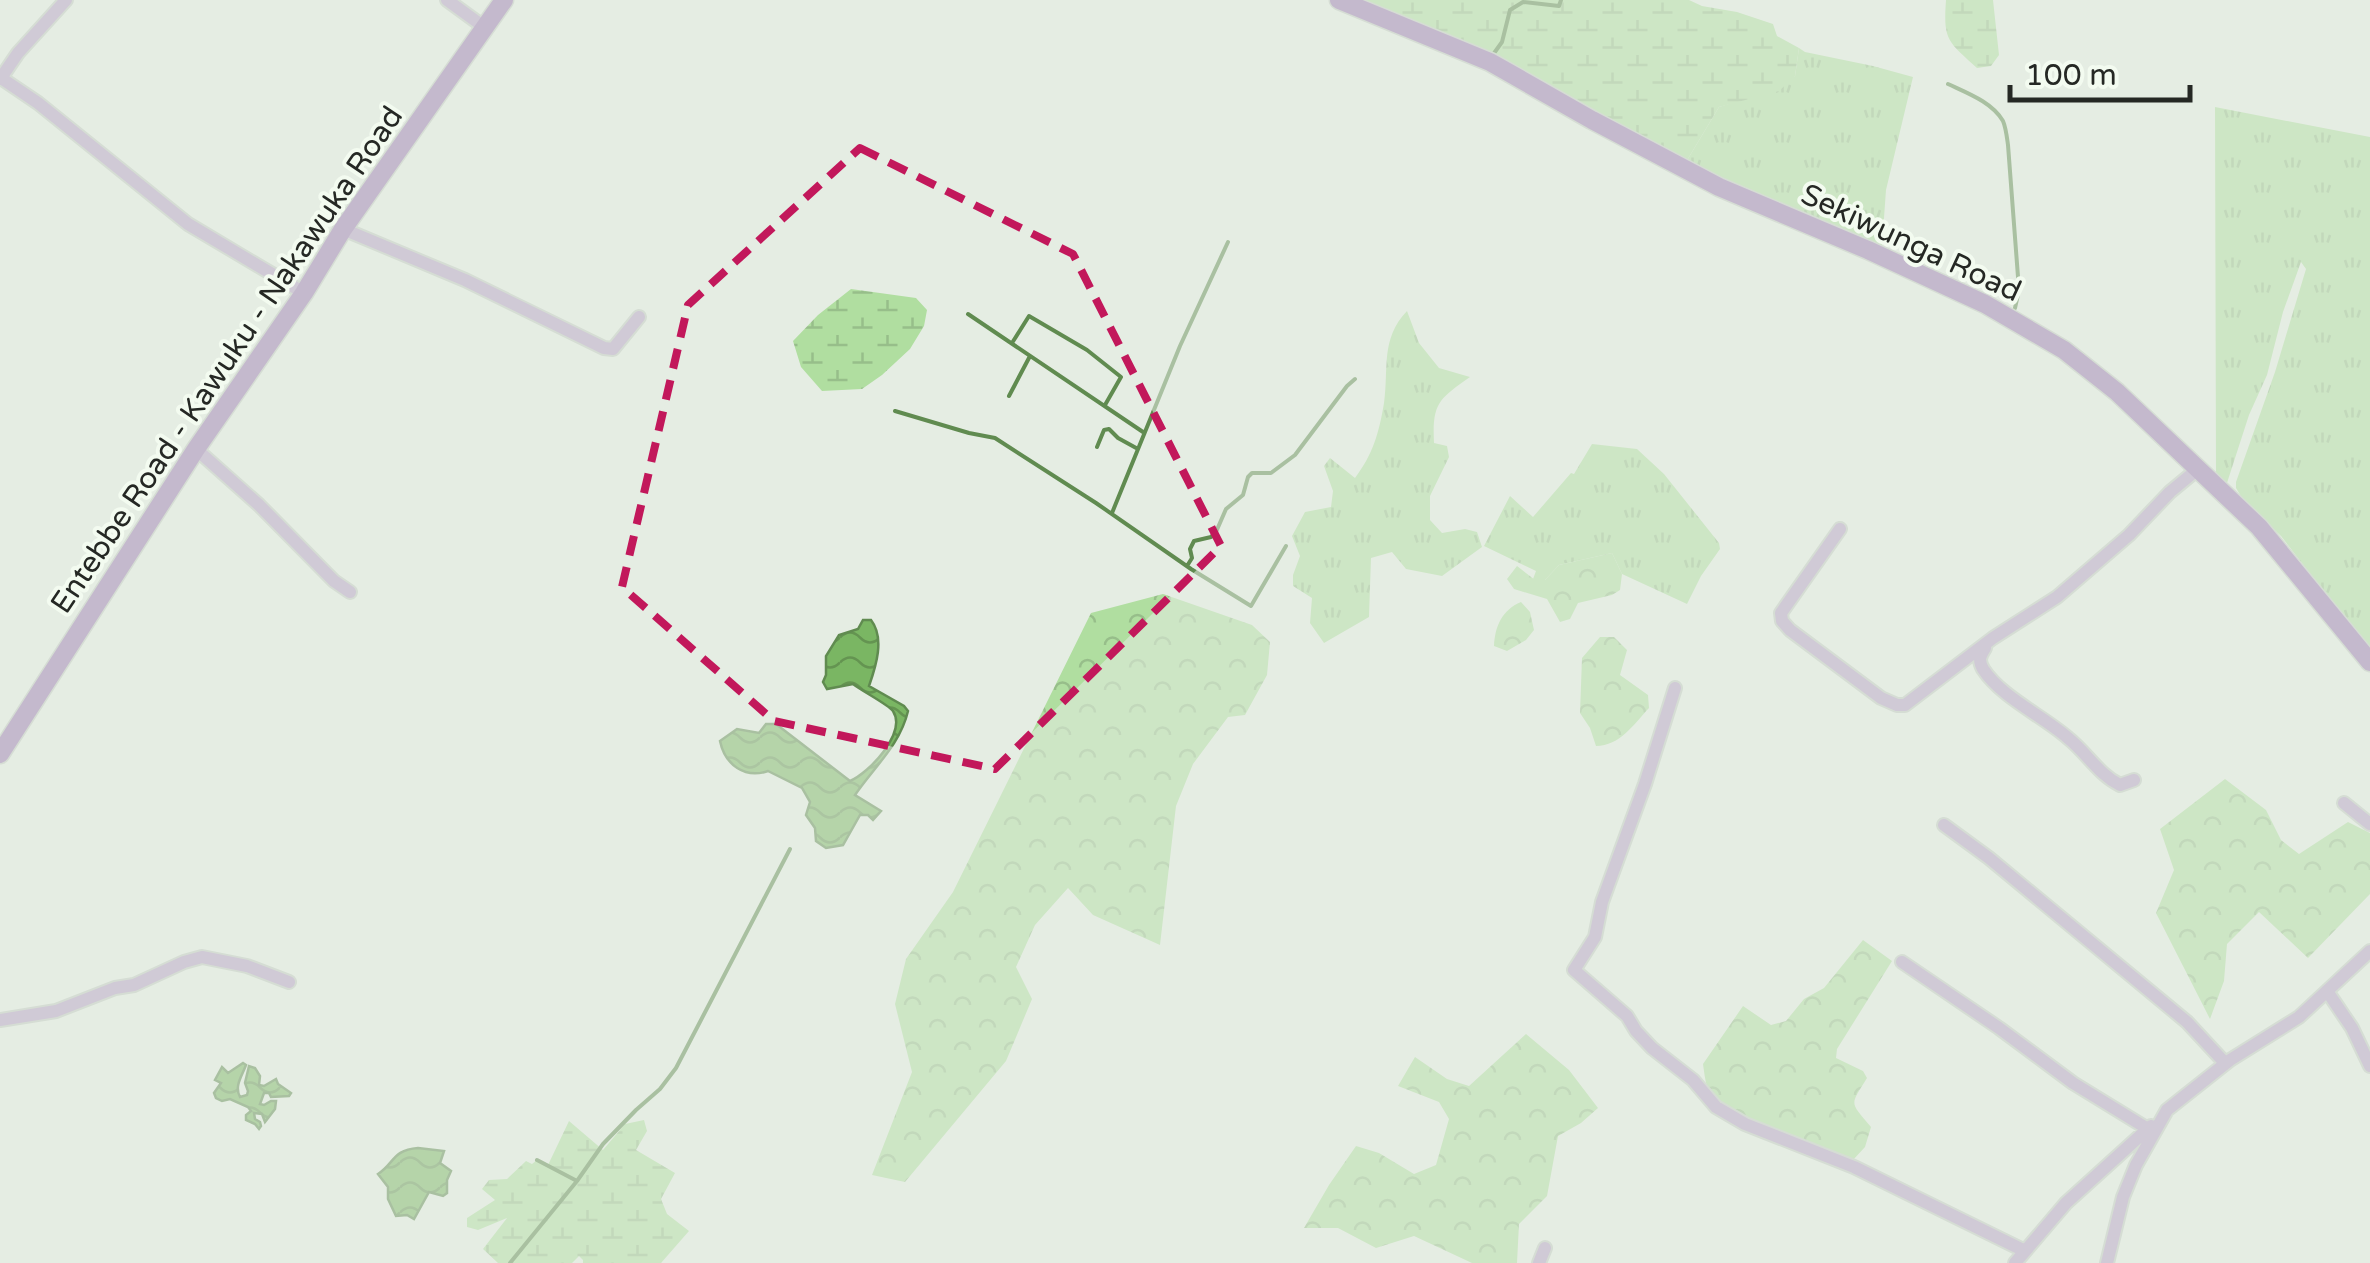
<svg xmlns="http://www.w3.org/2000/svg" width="2370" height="1263" font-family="'Varela Round',sans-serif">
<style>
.grass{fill:url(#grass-tufts)}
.forest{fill:url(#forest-crowns)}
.wetland{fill:url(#wetland-marsh)}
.water{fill:url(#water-waves);stroke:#608b50;stroke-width:2.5}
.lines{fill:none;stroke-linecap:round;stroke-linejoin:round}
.stream{stroke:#608b50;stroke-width:4}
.street-casing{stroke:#c2cac1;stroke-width:16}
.secondary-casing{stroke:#c2cac1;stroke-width:21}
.street{stroke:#b6a0c5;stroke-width:12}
.secondary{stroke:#9c7bb1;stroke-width:18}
.marked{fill:none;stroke:#c2185b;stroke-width:8;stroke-dasharray:20 12;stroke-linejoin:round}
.labels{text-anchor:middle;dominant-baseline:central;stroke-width:8;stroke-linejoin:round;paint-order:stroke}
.street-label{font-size:30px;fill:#252824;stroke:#f3fbf0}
</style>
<defs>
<pattern id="grass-tufts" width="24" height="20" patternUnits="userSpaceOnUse" patternTransform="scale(2.5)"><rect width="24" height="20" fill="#b0dea0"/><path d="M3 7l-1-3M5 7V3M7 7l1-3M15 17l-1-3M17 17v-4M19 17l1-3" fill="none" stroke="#97be8a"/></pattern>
<pattern id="forest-crowns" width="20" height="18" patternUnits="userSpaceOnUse" patternTransform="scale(2.5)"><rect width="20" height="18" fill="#b0dea0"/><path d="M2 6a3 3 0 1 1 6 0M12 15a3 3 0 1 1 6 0" fill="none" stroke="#97be8a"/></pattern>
<pattern id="wetland-marsh" width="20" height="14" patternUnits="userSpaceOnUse" patternTransform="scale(2.5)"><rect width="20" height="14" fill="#b0dea0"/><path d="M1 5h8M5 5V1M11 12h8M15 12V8" fill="none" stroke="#97be8a"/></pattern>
<pattern id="water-waves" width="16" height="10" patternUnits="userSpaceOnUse" patternTransform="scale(2.5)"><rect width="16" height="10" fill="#7ab663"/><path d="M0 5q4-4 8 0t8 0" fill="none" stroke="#649451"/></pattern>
</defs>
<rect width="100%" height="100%" fill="#e5ede3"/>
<path class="grass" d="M 1799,48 L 1805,52 L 1873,66 L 1913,77 L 1886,190 L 1882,246 L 1686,162 L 1719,107 L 1747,98 L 1795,76 Z
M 2215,107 L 2370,137 L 2370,651 L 2281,536 L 2245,503 L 2236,488 L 2236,482 L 2275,372 L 2306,269 L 2301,262 L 2283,312 L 2267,375 L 2249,415 L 2226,486 L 2216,475 Z
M 1407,311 L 1419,343 L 1439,368 L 1470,377 C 1439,399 1432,403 1434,443 L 1447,446 L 1449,457 L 1430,496 L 1430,520 L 1442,533 L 1465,529 L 1477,532 L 1482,547 L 1442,576 L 1406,569 L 1392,552 L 1371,558 L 1369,617 L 1324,643 L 1310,623 L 1312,598 L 1293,586 L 1293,575 L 1300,556 L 1292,536 L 1305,512 L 1331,507 L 1333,491 L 1324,466 L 1330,458 L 1355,478 C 1373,454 1379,433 1384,403 C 1389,369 1380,339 1407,311 Z
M 1592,444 L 1637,449 L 1664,474 L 1719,543 L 1720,549 L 1701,576 L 1687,604 L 1622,574 L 1612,553 L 1559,565 L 1545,580 L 1535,581 L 1533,579 L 1536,571 L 1484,546 L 1510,496 L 1533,517 L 1571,473 L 1574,474 Z"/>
<path class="forest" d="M 1612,553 L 1622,574 L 1620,590 L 1612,595 L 1578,603 L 1570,619 L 1560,622 L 1547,599 L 1514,589 L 1507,579 L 1517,566 L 1535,580 L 1545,580 L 1559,565 Z
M 1163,594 L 1252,625 L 1270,642 L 1267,675 L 1245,715 L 1228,717 L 1193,764 L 1176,806 L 1160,945 L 1093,915 L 1068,888 L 1035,925 L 1016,967 L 1032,999 L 1006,1061 L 905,1182 L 872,1175 L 912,1072 L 895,1004 L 906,959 L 953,892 L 1091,613 Z
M 1521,602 L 1530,612 L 1534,630 L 1526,640 L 1507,651 L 1494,646 C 1495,626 1502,610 1521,602 Z
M 1600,637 L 1614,637 L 1627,650 L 1620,675 L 1648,695 L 1649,708 C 1634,724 1620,746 1596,746 L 1590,728 L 1580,713 L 1582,658 Z
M 2225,779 L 2266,810 L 2281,840 L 2299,854 L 2348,822 L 2370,833 L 2370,894 L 2308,958 L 2259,912 L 2227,944 L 2224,981 L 2210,1019 L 2156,913 L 2174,870 L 2160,829 Z
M 1863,940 L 1892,961 L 1837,1049 L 1836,1058 L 1863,1071 L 1867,1078 C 1850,1106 1849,1101 1871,1127 L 1865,1147 L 1853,1160 C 1822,1149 1719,1116 1707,1087 C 1705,1080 1704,1071 1703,1064 L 1743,1006 L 1771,1025 L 1786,1021 L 1804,999 L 1824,988 Z
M 1526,1034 L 1569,1070 L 1598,1108 L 1581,1123 L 1558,1136 L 1547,1196 L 1519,1224 L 1517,1263 L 1472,1263 L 1414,1236 L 1376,1248 L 1338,1228 L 1304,1228 L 1329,1185 L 1356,1146 L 1379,1153 L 1414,1174 L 1436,1165 L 1449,1119 L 1439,1102 L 1398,1086 L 1415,1057 L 1447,1079 L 1469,1086 Z"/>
<path class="wetland" d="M 1355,0 L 1689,0 L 1702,6 L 1737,12 L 1773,24 L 1777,36 L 1799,48 L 1795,76 L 1779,91 L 1719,107 L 1686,162 Z
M 1946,0 L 1993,0 L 1999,55 L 1991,66 L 1977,68 C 1948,41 1943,41 1946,0 Z
M 851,289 L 916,298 L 927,310 L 924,326 L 910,349 L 882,375 L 862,389 L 822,391 L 801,367 L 793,341 L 818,315 Z
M 644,1120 L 647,1131 L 636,1150 L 675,1173 L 661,1199 L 667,1214 L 689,1231 L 661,1263 L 583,1263 L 583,1260 L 579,1256 L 572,1263 L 498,1263 L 483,1249 L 507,1218 L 478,1230 L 467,1227 L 467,1218 L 495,1200 L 482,1189 L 489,1180 L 507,1179 L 526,1161 L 532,1164 L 537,1160 L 548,1165 L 569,1121 L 603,1150 L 625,1124 Z"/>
<path class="water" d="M 863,620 L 871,620 C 885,638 876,666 869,686 L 904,706 L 908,711 C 900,745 874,767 855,795 L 881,811 L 873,820 L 868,815 L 860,815 L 843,845 L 826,848 L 816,841 L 815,828 L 806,815 L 810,802 L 802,788 L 768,771 C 745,779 725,765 720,741 L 737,729 L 759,733 L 766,724 L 776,724 L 850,781 C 869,773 907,733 893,711 C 889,705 862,691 853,684 L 827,689 L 823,682 L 826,675 L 826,656 L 839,635 L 858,629 Z
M 243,1063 L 246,1065 C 242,1076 234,1086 240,1097 L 247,1095 L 248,1091 L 245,1083 L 249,1066 L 255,1068 L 260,1076 L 259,1085 L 264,1086 L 276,1079 L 278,1084 L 291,1093 L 289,1096 L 271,1097 L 269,1093 L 264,1093 L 260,1104 L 264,1105 L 271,1101 L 276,1101 L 275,1109 L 265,1122 L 262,1114 L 254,1113 L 255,1119 L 260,1122 L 261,1126 L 259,1129 L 255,1124 L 246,1120 L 246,1115 L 251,1111 L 248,1107 L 230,1099 L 222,1101 L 216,1098 L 214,1093 L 221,1083 L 215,1080 L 222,1067 L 228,1073 Z
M 418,1148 L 444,1151 L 440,1163 L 451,1171 L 447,1180 L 447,1193 L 443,1196 L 429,1192 L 414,1219 L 407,1215 L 396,1216 L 388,1199 L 388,1187 L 378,1174 C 395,1163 392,1150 418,1148 Z"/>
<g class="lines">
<path class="stream" d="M 1492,56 L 1502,42 L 1510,10 L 1523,2 L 1559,6 L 1561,0
M 1948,84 C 1967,93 1992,102 2003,121 C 2006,128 2007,138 2008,145 L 2019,290 L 2015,308
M 968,314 L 1143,432
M 1012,343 L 1029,316 L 1087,350 L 1121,377 L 1105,405
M 1009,396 L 1030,356
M 895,411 L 969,433 L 995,438 L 1096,503 L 1191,569 L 1251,606 L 1286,546
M 1097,447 L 1104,430 L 1109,429 L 1118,438 L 1138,449
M 1112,513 L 1180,346 L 1228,242
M 1187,566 L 1192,558 L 1190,549 L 1194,541 L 1211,537 L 1216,532 L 1226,509 L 1243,495 L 1248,477 L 1252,473 L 1271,473 L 1295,455 L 1347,386 L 1355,379
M 537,1160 L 577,1181
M 510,1263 L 577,1181 L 603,1144 L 636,1110 L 660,1089 L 676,1068 L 790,849"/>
<defs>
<path id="street" d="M 447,0 L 484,27
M 1,78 L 18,53 L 66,0
M 0,79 L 1,78 L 38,103 L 188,224 L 304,293
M 343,229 L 465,280 L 604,348 L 613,349 L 639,317
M 196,449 L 259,505 L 334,581 L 350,592
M 1840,529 L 1781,613 L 1782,621 L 1790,630 L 1881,698 L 1897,705 L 1905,705 L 1993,638 L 2057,597 L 2129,535 L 2170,492 L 2199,468
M 1985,648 C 1980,656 1978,660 1983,669 C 2001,697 2043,716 2068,738 C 2087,753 2098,774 2120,785 L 2134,780
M 1675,688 L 1645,784 L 1602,902 L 1595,937 L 1574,970 L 1627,1016 L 1636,1031 L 1652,1048 L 1693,1080 L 1716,1107 L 1745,1124 L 1854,1167 L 2025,1251
M 2344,803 L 2370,824
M 1944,825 L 1989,858 L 2187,1022 L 2225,1063
M 1902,962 L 1999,1028 L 2073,1083 L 2148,1129
M 2327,991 L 2352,1028 L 2370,1066
M 0,1020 L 56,1011 L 115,988 L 134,985 L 184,962 L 202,957 L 247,966 L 289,982
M 1539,1263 L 1545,1248
M 2015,1263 L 2066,1203 L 2151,1126
M 2107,1263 L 2123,1197 L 2136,1165 L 2167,1110 L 2230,1060 L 2299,1017 L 2370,951"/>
<path id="secondary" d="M 1339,0 L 1490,62 L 1592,120 L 1719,187 L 1868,250 L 1985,304 L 2064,350 L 2117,392 L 2259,527 L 2370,662
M 0,754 L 196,449 L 304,293 L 343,229 L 504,0"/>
</defs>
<use href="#street" class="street-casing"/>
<use href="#secondary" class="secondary-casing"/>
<use href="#street" class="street"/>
<use href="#secondary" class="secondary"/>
</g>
<path d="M0 0H2370V1263H0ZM 860,148 L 1073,254 L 1221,546 L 995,769 L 774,721 L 622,587 L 688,305 Z" fill="#e5ede3" fill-opacity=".55" fill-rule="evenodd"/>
<path class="marked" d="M 860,148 L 1073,254 L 1221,546 L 995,769 L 774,721 L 622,587 L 688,305 Z"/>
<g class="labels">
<g class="street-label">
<text transform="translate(1911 243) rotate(25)">Sekiwunga Road</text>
<text transform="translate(227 360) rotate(-56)">Entebbe Road - Kawuku - Nakawuka Road</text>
</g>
</g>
<path d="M2010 85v15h180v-15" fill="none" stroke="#252824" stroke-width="5"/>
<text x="2025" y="85" font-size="30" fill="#252824" stroke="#f3fbf0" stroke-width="8" paint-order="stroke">100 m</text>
</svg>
